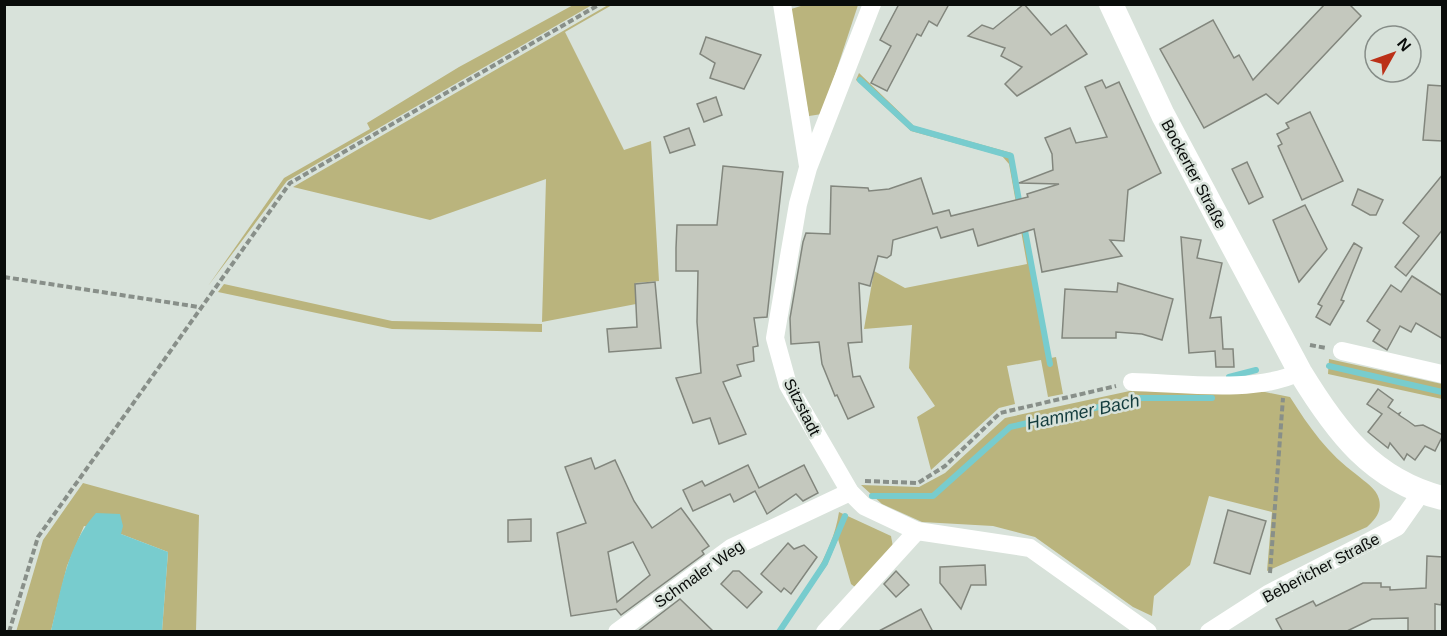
<svg xmlns="http://www.w3.org/2000/svg" width="1447" height="636" viewBox="0 0 1447 636" font-family="Arial,sans-serif">
  <style>
    .green { fill: #bab47d }
    .water { fill: #78ccce }
    .lines { fill: none; stroke-linecap: round; stroke-linejoin: round }
    .stream { stroke: #78ccce; stroke-width: 6 }
    .building { fill: #c4c8be; stroke: #82867d; stroke-width: 1.5; fill-rule: evenodd }
    .path { stroke: #888f89; stroke-width: 4; stroke-dasharray: 6 3; stroke-linecap: butt }
    .street { stroke: #fff; stroke-width: 18 }
    .secondary { stroke: #fff; stroke-width: 24 }
    .labels { text-anchor: middle; dominant-baseline: central; stroke-width: 5; stroke-linejoin: round; paint-order: stroke }
    .street-label { font-size: 16px; fill: #090c0a; stroke: #d8e2da }
    .water-label { font-size: 18px; font-style: italic; fill: #133c3d; stroke: #d8e2da }
  </style>
  <rect width="100%" height="100%" fill="#d8e2da"/>
  <!-- green -->
  <g class="green">
    <polygon points="575,4 592,5 287,181 208,286 284,178 370,129 367,123 459,67"/>
    <polygon points="608,5 612,5 565,32 624,150 651,141 659,281 635,283 636,304 542,322 546,179 430,220 293,187"/>
    <polygon points="804,5 858,5 822,114 809,116 788,10"/>
    <polygon points="859,73 914,126 1012,153 1051,358 1056,357 1063,394 1048,397 1041,360 1007,366 1015,404 999,408 931,470 917,417 935,406 909,368 912,325 864,329 874,271 905,288 1027,264 1009,164 1002,156 911,131 856,80"/>
    <polygon points="224,284 392,321 542,324 542,332 392,329 218,292"/>
    <polygon points="1329,359 1442,384 1442,399 1328,374"/>
    <path d="M1139,389L1265,392L1290,397C1309,427 1328,454 1357,475C1365,482 1376,488 1379,499C1382,511 1376,519 1367,527L1267,571L1272,512L1209,496L1190,565L1154,596L1152,616L1133,607L1035,537L993,526L922,522L882,504L861,485L919,487L945,473L1005,418Z"/>
    <polygon points="83,483 199,515 196,631 162,631 168,552 121,534 84,526 67,566 51,631 16,632 43,540"/>
    <path d="M839,512L891,536L893,547L855,587L851,584L838,539L827,565L781,631L776,632C802,594 832,558 839,512Z"/>
  </g>
  <!-- water -->
  <path class="water" d="M96,513L120,514L123,526L121,534L168,552L162,631H51C61,591 67,545 96,513Z"/>
  <g class="lines">
    <!-- stream -->
    <g class="stream">
      <polyline points="860,80 912,128 1011,156 1020,206"/>
      <polyline points="1024,225 1050,364"/>
      <polyline points="1329,366 1442,392"/>
      <polyline points="1229,377 1256,370"/>
      <polyline points="872,496 933,496 1010,427 1139,398 1212,398"/>
      <polyline points="779,632 825,563 845,516"/>
    </g>
  </g>
  <!-- building -->
  <g class="building">
    <polygon points="899,4 949,4 937,26 929,21 921,36 917,34 887,91 871,83 891,46 880,40"/>
    <polygon points="1024,4 1051,35 1066,25 1087,54 1017,96 1005,84 1022,67 1001,56 1005,48 968,36 982,25 993,29"/>
    <polygon points="1325,4 1349,4 1361,16 1278,104 1266,94 1204,128 1160,49 1213,20 1234,58 1239,55 1253,80"/>
    <polygon points="706,37 761,55 744,89 710,78 715,63 700,54"/>
    <polygon points="1102,80 1106,88 1119,82 1161,173 1128,190 1124,241 1110,240 1122,256 1042,272 1034,229 978,246 973,229 941,238 937,227 893,240 891,255 887,258 878,256 870,286 859,283 862,342 848,343 853,377 860,376 874,407 848,419 837,395 835,396 822,364 819,342 791,344 790,318 803,242 806,233 830,234 831,186 868,188 869,191 889,189 921,178 933,214 949,210 951,216 1028,197 1027,194 1059,184 1019,183 1053,170 1052,154 1045,138 1070,128 1076,143 1107,137 1085,87"/>
    <polygon points="1428,85 1443,86 1443,141 1423,140"/>
    <polygon points="716,97 722,115 704,122 697,104"/>
    <polygon points="1310,112 1343,181 1302,200 1278,146 1282,144 1277,134 1289,128 1286,123"/>
    <polygon points="689,128 695,145 670,153 664,137"/>
    <polygon points="1247,162 1263,197 1249,204 1232,169"/>
    <polygon points="723,166 783,172 767,317 754,318 758,346 753,347 754,361 737,365 741,376 723,382 746,434 719,444 710,418 693,423 676,378 701,373 697,322 698,271 676,271 676,248 677,225 717,225"/>
    <polygon points="1443,174 1443,229 1406,276 1395,267 1419,236 1403,223"/>
    <polygon points="1358,189 1383,200 1376,215 1370,215 1352,205"/>
    <polygon points="1305,205 1327,249 1299,282 1273,220"/>
    <polygon points="1181,237 1201,240 1197,258 1222,263 1210,318 1221,317 1223,349 1233,349 1234,367 1216,367 1215,351 1189,353"/>
    <polygon points="1354,243 1362,248 1341,300 1344,301 1330,325 1316,317 1322,306 1318,304"/>
    <polygon points="1412,276 1443,296 1443,339 1416,323 1411,332 1400,326 1387,350 1373,341 1380,330 1367,321 1391,285 1401,292"/>
    <polygon points="655,282 661,348 609,352 607,329 637,327 635,284"/>
    <polygon points="1118,283 1173,299 1162,340 1142,334 1116,332 1116,338 1062,338 1065,289 1117,292"/>
    <polygon points="1378,389 1393,400 1388,407 1398,414 1400,413 1399,415 1408,421 1415,426 1423,425 1443,435 1435,451 1425,446 1415,460 1407,454 1404,460 1390,443 1388,448 1368,432 1382,414 1367,404"/>
    <path d="M591,458L595,469L615,460L634,501L652,528L681,508L709,546L702,551L704,554L621,615L616,609L571,616L557,533L586,523L565,467ZM633,542L650,575L617,602L608,552Z"/>
    <polygon points="748,465 759,488 804,465 818,493 803,501 796,494 767,514 755,491 734,502 730,494 693,511 683,490 702,481 705,486"/>
    <polygon points="1228,510 1266,521 1250,574 1214,563"/>
    <polygon points="531,519 531,541 508,542 508,520"/>
    <polygon points="788,543 794,549 804,545 817,557 791,594 784,588 781,592 761,574"/>
    <polygon points="1427,556 1443,557 1443,595 1441,605 1435,604 1435,632 1408,632 1408,618 1372,619 1345,632 1283,632 1276,619 1313,601 1316,606 1363,583 1381,583 1381,587 1390,587 1390,590 1426,588"/>
    <polygon points="985,565 986,585 971,585 961,609 940,583 940,567"/>
    <polygon points="733,571 739,571 762,592 747,608 721,584"/>
    <polygon points="896,571 909,585 896,597 884,584"/>
    <polygon points="680,599 714,632 637,632"/>
    <polygon points="921,609 933,632 877,632"/>
  </g>
  <g class="lines">
    <!-- path -->
    <g class="path">
      <polyline points="4,277 199,307"/>
      <polyline points="1310,345 1326,348"/>
      <polyline points="865,481 918,483 945,466 1000,413 1116,386"/>
      <polyline points="1270,573 1283,398"/>
      <polyline points="9,632 38,537 290,183 600,4"/>
    </g>
    <!-- street -->
    <g class="street">
      <polyline points="782,4 808,166"/>
      <polyline points="872,4 808,168 798,204 775,338 788,385 850,492 864,506 917,531 1030,548 1148,632"/>
      <polyline points="1342,351 1442,374"/>
      <path d="M1132,382C1182,383 1254,394 1300,372"/>
      <polyline points="617,632 731,548 850,492"/>
      <polyline points="825,632 917,531"/>
      <polyline points="1209,632 1268,594 1397,527 1421,493"/>
    </g>
    <!-- secondary -->
    <path class="secondary" d="M1111,4L1163,115L1300,372C1336,431 1372,480 1442,498"/>
  </g>
  <g class="labels">
    <!-- street labels -->
    <g class="street-label">
      <text transform="translate(1194 174) rotate(62)">Bockerter Straße</text>
      <text transform="translate(802 407) rotate(63)">Sitzstadt</text>
      <text transform="translate(1321 568) rotate(-28)">Bebericher Straße</text>
      <text transform="translate(699 574) rotate(-35)">Schmaler Weg</text>
    </g>
    <!-- water labels -->
    <g class="water-label">
      <text transform="translate(1083 412) rotate(-12)">Hammer Bach</text>
    </g>
  </g>
  <!-- border -->
  <rect width="1447" height="636" fill="none" stroke="#090c0a" stroke-width="12"/>
  <!-- north arrow -->
  <g transform="translate(1393 54) rotate(50)"><circle r="28" fill="#d8e2da" stroke="#858c87" stroke-width="1.5"/>
  <path d="M0-4.5L10 22L0 15L-10 22Z" fill="#bb3017"/>
  <text y="-9" font-size="16" font-weight="bold" text-anchor="middle" fill="#090c0a">N</text>
  </g>
</svg>
